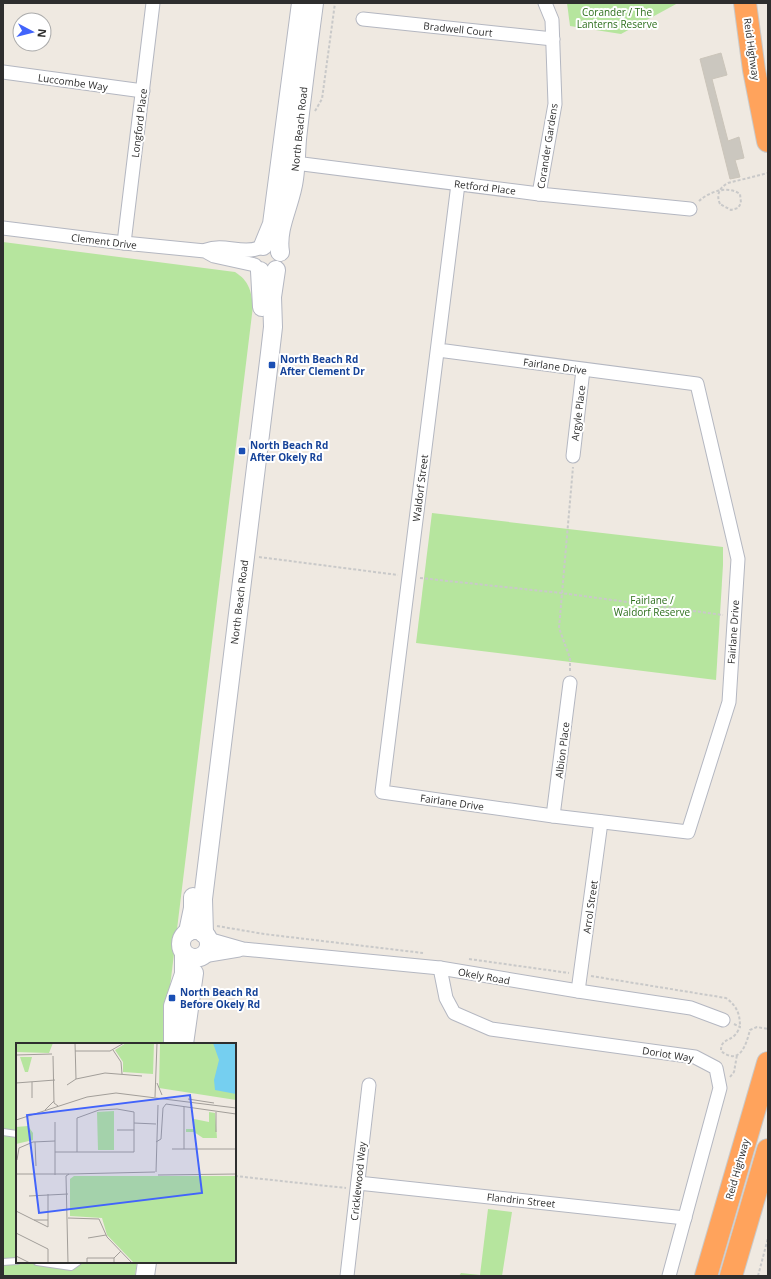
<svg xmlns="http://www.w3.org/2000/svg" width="771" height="1279" viewBox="0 0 771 1279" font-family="'Open Sans',sans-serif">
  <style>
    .green { fill: #b6e59e }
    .building { fill: #cbc7bf; stroke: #cbc5ba }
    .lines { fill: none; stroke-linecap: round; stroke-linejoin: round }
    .lane-casing { stroke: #b4b7c1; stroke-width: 8 }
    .street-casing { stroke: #b4b7c1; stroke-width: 15 }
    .secondary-casing { stroke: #b4b7c1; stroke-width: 20 }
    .highway-casing { stroke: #c9c9c9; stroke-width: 24 }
    .path { stroke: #c9c9c9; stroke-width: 2; stroke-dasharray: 3 2; stroke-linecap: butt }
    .lane { stroke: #fff; stroke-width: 6 }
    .street { stroke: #fff; stroke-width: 13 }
    .secondary { stroke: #fff; stroke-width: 18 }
    .highway { stroke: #ffa35c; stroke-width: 22 }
    .path-bridge { stroke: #c9c9c9; stroke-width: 2; stroke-dasharray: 3 2; stroke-linecap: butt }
    .transit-dot { fill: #1a4fb4; stroke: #fff; stroke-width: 1.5 }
    .labels { text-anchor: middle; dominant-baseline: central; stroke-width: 4; stroke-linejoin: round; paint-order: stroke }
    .park-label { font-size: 10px; fill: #2c6e1b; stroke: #fff }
    .street-label { font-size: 10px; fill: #2e2e2e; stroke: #fff }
    .transit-label { font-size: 10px; font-weight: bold; fill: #164399; stroke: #fff; text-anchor: start }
    .inset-road { fill: none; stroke: #a29e99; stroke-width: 1 }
    .view { fill: #4264fb; fill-opacity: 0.15; stroke: #4264fb; stroke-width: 2 }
    .inset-edge { fill: none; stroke: #2e2e2e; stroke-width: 2 }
  </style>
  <rect width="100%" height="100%" fill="#efe9e1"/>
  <!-- green -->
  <g class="green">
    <polygon points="567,3 678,3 621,34 570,26"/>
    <path d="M3,242L235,272C249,281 251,290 253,306L163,1044H17V1262H137L135,1276H3Z"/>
    <polygon points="432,513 723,547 723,565 716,680 416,643"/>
    <polygon points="488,1209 512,1212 502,1276 459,1276 461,1273 480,1275"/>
  </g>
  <!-- building -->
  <polygon class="building" points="721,53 727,75 712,79 728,141 739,137 744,158 735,160 740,177 730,179 700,59"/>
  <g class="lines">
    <!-- lane casing -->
    <g class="lane-casing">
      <g id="lane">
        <polyline points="3,1132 17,1134"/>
        <polyline points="3,1262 17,1261"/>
        <polyline points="37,1262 71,1267 78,1262"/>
      </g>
    </g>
    <!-- street casing -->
    <g class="street-casing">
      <g id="street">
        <polyline points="363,19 553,39"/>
        <polyline points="3,72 143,91"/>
        <polyline points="287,162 539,194 690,209"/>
        <polyline points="539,194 555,104 552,20 545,3"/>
        <polyline points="3,228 124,243 205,251 214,256 255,265"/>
        <polyline points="124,243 153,3"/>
        <path d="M206,250C224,243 242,255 259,248"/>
        <polyline points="438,350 697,384 738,559 729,702 688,832 553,816 382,792 458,184"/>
        <polyline points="573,456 583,370"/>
        <polyline points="553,816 570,683"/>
        <polyline points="208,939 243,949 440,968 578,991 691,1008 723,1020"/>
        <polyline points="203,956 239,950"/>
        <polyline points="440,968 446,998 454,1013 491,1029 695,1057 716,1068 720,1088 669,1276"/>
        <polyline points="578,991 601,822"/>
        <polyline points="358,1183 685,1218"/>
        <polyline points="347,1276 369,1085"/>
      </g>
    </g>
    <!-- secondary casing -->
    <g class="secondary-casing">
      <g id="secondary">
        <polyline points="263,246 272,224 301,3"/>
        <path d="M280,252C276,227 291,204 294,179C296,165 296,152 297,139C302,94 308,48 314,3"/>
        <polyline points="260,271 262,307"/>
        <circle cx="195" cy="944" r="14"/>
        <polyline points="188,932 193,908 193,897"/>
        <polyline points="204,934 203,899 270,353 273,327 272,297 276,270"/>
        <polyline points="173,1044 173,1006 184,974 184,954"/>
        <polyline points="184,1044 194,973"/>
        <polyline points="145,1276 147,1262"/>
      </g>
    </g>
    <!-- highway casing -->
    <g class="highway-casing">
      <g id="highway">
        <polyline points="745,3 754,70 768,141"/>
        <polyline points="706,1276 768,1063"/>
        <polyline points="731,1276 768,1150"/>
      </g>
    </g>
    <!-- path -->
    <g class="path">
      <polyline points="315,111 322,99 335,3"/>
      <path d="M699,201C709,192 727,185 740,194L741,203L738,208L731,210L720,204"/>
      <polyline points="259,557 398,575"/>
      <polyline points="420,578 561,593 723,615"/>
      <polyline points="570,671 570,658 559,628 573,467"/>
      <polyline points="217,926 264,934 423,953"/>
      <polyline points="469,959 569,973"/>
      <path d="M591,976L726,998C737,1006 740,1014 740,1027"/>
      <path d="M734,1024L740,1027C739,1029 737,1033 735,1035C728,1042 721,1039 721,1051C740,1066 746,1045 750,1030L757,1027L768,1029"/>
      <polyline points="730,1077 734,1072 737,1055"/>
      <polyline points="235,1176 346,1188"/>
      <polyline points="758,1276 768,1238"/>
    </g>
    <!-- lane -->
    <use href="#lane" class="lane"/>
    <!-- street -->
    <use href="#street" class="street"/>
    <!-- secondary -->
    <use href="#secondary" class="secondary"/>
    <!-- highway -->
    <use href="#highway" class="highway"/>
    <!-- path-bridge -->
    <path class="path-bridge" d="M720,204C716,195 719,188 728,183L768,173"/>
  </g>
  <!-- markers -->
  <g class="transit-dot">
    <rect x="268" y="361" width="8" height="8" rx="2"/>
    <rect x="238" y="447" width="8" height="8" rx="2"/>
    <rect x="168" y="994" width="8" height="8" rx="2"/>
  </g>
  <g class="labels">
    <!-- park labels -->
    <g class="park-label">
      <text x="617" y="12">Corander / The<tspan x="617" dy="12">Lanterns Reserve</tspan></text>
      <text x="652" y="600">Fairlane /<tspan x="652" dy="12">Waldorf Reserve</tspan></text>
    </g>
    <!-- street labels -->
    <g class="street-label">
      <text transform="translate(458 29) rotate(6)">Bradwell Court</text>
      <text transform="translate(752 49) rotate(82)">Reid Highway</text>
      <text transform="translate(73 82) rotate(8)">Luccombe Way</text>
      <text transform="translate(139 123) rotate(-83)">Longford Place</text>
      <text transform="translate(299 129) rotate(-84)">North Beach Road</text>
      <text transform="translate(547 146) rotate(-81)">Corander Gardens</text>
      <text transform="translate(485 187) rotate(7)">Retford Place</text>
      <text transform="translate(104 241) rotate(7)">Clement Drive</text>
      <text transform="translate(555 366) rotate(8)">Fairlane Drive</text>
      <text transform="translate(578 413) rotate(-83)">Argyle Place</text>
      <text transform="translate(420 488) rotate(-83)">Waldorf Street</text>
      <text transform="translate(239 602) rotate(-83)">North Beach Road</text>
      <text transform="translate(733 632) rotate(-86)">Fairlane Drive</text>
      <text transform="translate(562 750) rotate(-83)">Albion Place</text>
      <text transform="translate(452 802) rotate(8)">Fairlane Drive</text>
      <text transform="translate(590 907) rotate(-82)">Arrol Street</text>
      <text transform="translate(484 976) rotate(10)">Okely Road</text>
      <text transform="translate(668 1054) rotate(9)">Doriot Way</text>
      <text transform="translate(737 1169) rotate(-74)">Reid Highway</text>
      <text transform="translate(358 1181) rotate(-84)">Cricklewood Way</text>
      <text transform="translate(521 1200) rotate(6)">Flandrin Street</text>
    </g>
    <!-- transit labels -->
    <g class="transit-label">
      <text x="280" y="359">North Beach Rd<tspan x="280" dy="12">After Clement Dr</tspan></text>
      <text x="250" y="445">North Beach Rd<tspan x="250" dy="12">After Okely Rd</tspan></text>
      <text x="180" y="992">North Beach Rd<tspan x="180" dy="12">Before Okely Rd</tspan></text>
    </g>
  </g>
  <!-- overview -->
  <g transform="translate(16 1043)">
    <rect width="220" height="220" fill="#efe9e1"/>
    <path d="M0,0H37L33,10L0,9ZM110,0H138L137,31L107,29V19L99,7ZM144,0H220V57L143,45ZM4,14H16L12,29H9ZM98,68V107H82L81,69ZM193,69L199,70L201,95H187L178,89H170V86H178V76L193,79ZM12,83L17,90V97L0,101V84ZM58,133H220V220H118L91,192L86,175L54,173V136Z" fill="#b6e59e"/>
    <path d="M197,0H220V51L199,47L198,37L203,17Z" fill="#75cff0"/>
    <path class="inset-road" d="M59,0L60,36M97,7L105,19L106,31M59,8H94L108,0M0,12L36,11M37,13L38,60L42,63M16,39V55M0,40L39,37M141,40L146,52M51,42L60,36L89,30L126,33M139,54L141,0M172,56L198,60M168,64V106M29,67L38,58M200,69V89M0,77L71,54L100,50L220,65M39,79V132M118,80L140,81M101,87H118M19,99L20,123M140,99L145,96L147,65L150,61L220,71M156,106H220M39,109H118V69L101,66L83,67L61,75V109M1,117L3,105L17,99L39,98M140,129L142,62M0,131H53L50,133M53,131L139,129M142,132L220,131M50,133L52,220M13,153L52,151M0,168L18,177H32M52,175L83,176L91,194L116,220M18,177L32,184V151M0,190L32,206V220M72,195L90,192M0,213L14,220M71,220V215H98M98,220V215L105,208"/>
    <path class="view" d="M174,52L186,150L23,170L11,72Z"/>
    <rect width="220" height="220" class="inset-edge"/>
  </g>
  <!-- border -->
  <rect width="771" height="1279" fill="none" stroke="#2e2e2e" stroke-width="8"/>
  <!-- north arrow -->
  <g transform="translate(32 32) rotate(97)"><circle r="19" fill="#ffffff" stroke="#ababab"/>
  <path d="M0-3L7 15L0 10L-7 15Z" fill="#4264fb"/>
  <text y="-6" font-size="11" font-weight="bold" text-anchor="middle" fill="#2e2e2e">N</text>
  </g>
</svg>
